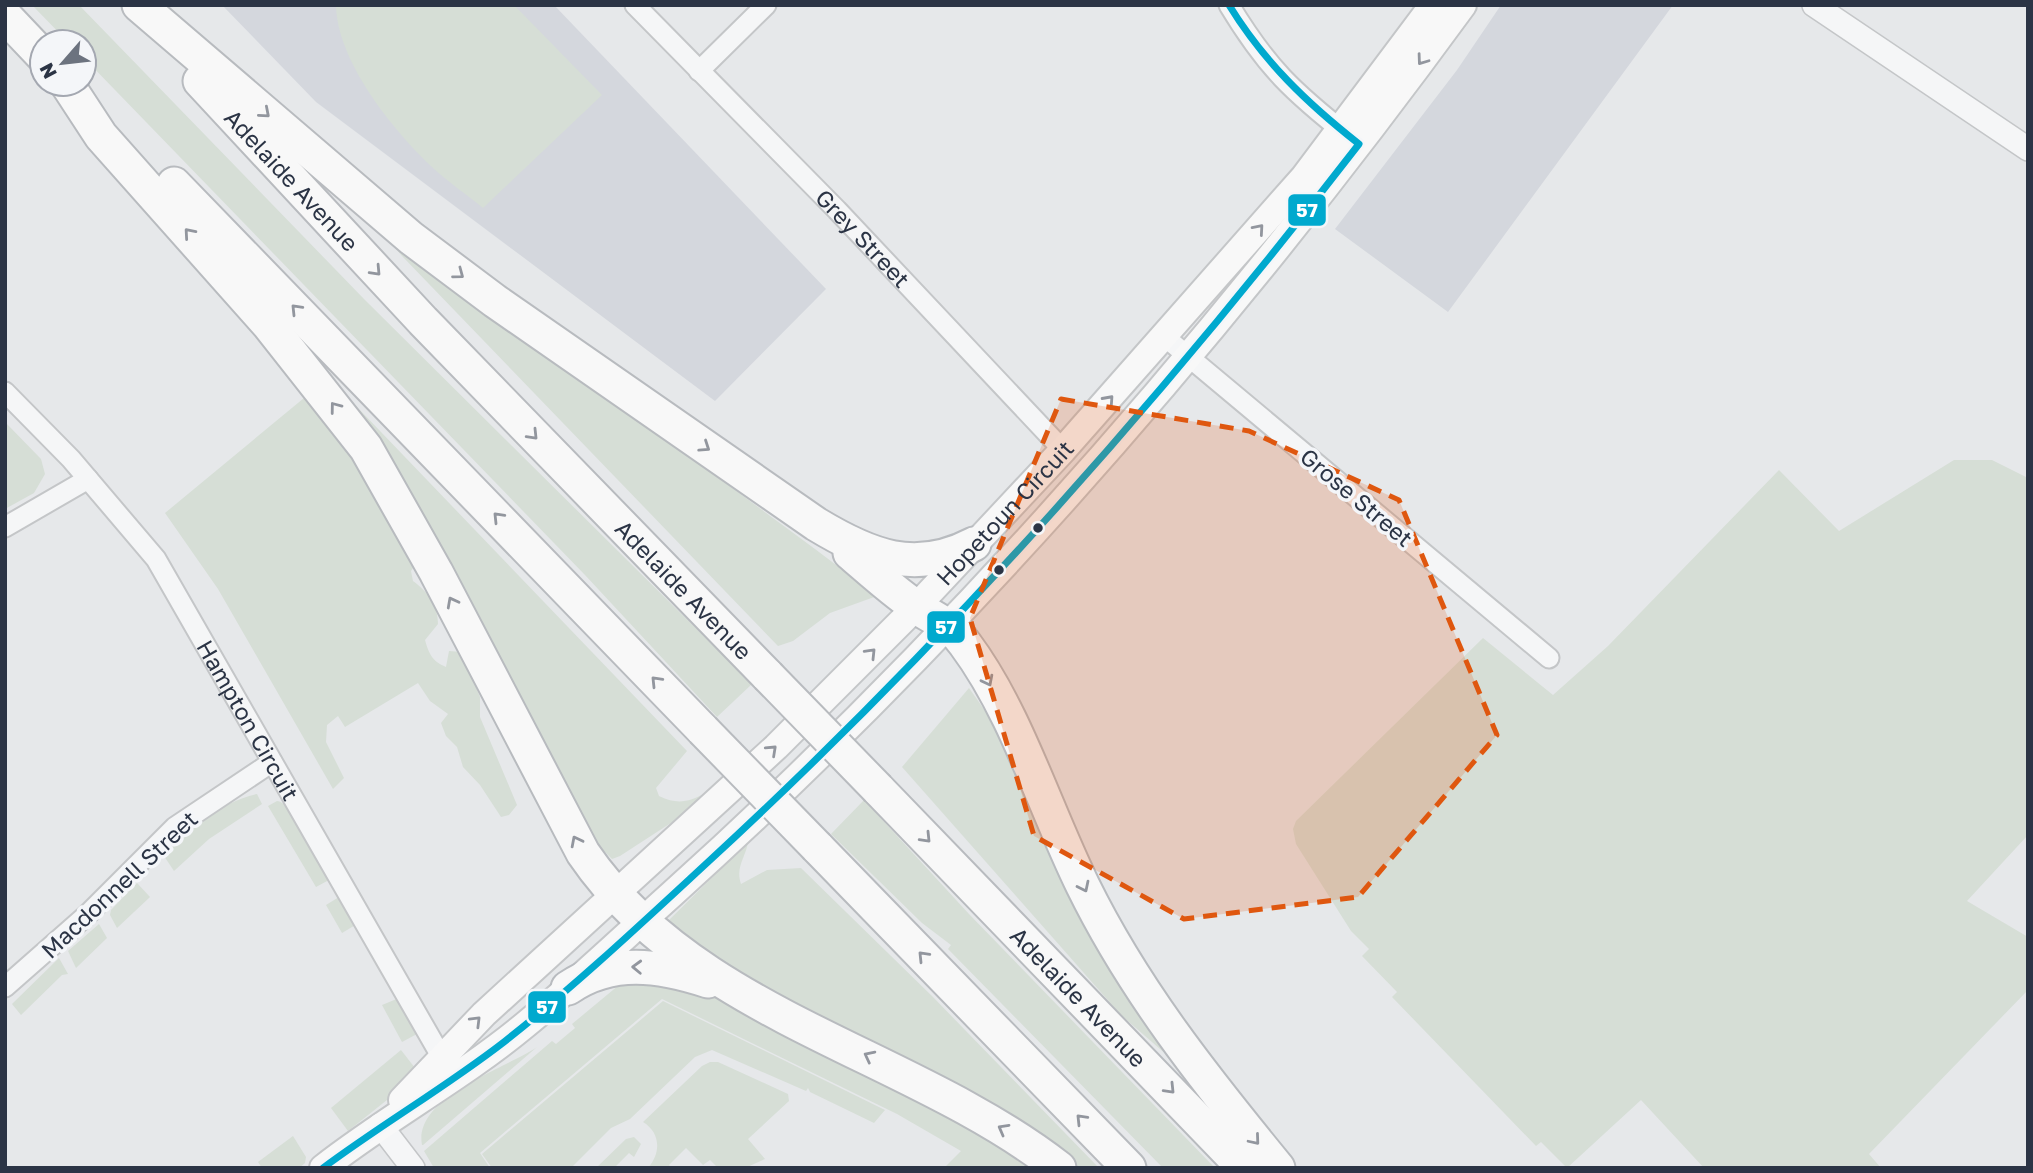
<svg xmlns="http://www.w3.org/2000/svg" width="2033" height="1173" viewBox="0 0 2033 1173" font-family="'Golos Text',sans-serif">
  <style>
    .built { fill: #d4d7dd }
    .green { fill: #d6ded6 }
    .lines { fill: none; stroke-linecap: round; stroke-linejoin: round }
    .minor-casing { stroke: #c4c6c8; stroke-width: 23 }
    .tertiary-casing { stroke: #c4c6c8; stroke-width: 26 }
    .secondary-casing { stroke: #c4c6c8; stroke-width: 30 }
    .motorway-casing { stroke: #b8bbbf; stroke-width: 37 }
    .minor { stroke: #f5f6f7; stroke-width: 19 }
    .tertiary { stroke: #f5f6f7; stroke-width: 23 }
    .secondary { stroke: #f8f8f8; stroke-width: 26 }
    .motorway { stroke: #f8f8f8; stroke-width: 33 }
    .motorway-bridge-casing { stroke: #b8bbbf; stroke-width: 37; stroke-linecap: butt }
    .motorway-bridge { stroke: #f8f8f8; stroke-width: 33 }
    .bus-1-casing { stroke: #f4f6f9; stroke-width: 12 }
    .bus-1 { stroke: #00a9ce; stroke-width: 7 }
    .oneway { stroke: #92969e }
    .marked { fill: #df570f; fill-opacity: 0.2; stroke: #df570f; stroke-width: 5; stroke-dasharray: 14 9; stroke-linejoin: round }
    .bus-dot { fill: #2b3445; stroke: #f4f6f9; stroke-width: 2.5 }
    .labels { text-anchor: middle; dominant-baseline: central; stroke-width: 7; stroke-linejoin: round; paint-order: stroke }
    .street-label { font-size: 23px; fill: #2b3445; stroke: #f4f6f9 }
    .line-badge { stroke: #f4f6f9; stroke-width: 2.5 }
    .badge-label { font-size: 19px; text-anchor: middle; font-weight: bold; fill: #fff }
  </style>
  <rect width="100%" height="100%" fill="#e6e8ea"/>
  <!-- built -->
  <g class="built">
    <polygon points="222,5 554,5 826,289 715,401 316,102"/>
    <polygon points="1501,5 1673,5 1448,312 1335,229 1457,70"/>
  </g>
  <!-- green -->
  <g class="green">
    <polygon points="32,5 79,5 365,300 752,684 717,717 585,575 84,58 84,42 68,42"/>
    <path d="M336,5H514L602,95L483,208C466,194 448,182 432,167C392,129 337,61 336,5Z"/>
    <polygon points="376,225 815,549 877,596 830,613 793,641 778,646 402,256"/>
    <path d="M334,383L687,751L656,788L659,796C678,805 688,802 706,793L708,795L677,819L620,856L612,859L604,851L600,853Z"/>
    <path d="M309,397L356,464L413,568L411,571L413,581C428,592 438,605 438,624L425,640C429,654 432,661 446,667L449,651L461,652L480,697V717L517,805L509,815L501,817L480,785L463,767L457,747L446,736L441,723L448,714L430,701L418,683L345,727L338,716L327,725L326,742L344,778L333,789L218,589L165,513L304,398Z"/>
    <polygon points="5,422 41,459 45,474 34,493 5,509"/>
    <polygon points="1954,460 1992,460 2028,478 2028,835 1967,901 2028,937 2028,990 1869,1154 1881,1168 1704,1168 1641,1100 1567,1168 1541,1142 1536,1146 1392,997 1397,992 1362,956 1369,949 1351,931 1296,844 1293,829 1296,821 1483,638 1553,695 1608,646 1779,470 1839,531"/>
    <polygon points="969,688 1005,739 1199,1083 1121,1015 902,767"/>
    <path d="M257,794L262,804L209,839L174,871L164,856C190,830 220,802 257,794Z"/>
    <polygon points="864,800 969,914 1215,1168 1163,1168 948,949 951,945 922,923 831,834"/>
    <path d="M277,801C293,802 320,863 329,880L316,887L268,806Z"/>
    <path d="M748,842C746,857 735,867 741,884L767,870L801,868L933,997L1099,1168H1080L983,1106L772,997L666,923Z"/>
    <polygon points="137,883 150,897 117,928 110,915 111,910"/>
    <polygon points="339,897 357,924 342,933 326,905"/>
    <polygon points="99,924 107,938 76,968 68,951"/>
    <polygon points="59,958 68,974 62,975 21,1015 12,1004"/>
    <polygon points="625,980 701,989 937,1108 1034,1168 944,1168 961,1151 897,1114 662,999 480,1153 490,1168 434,1168 424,1151 552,1041 556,1044 575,1028 572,1024"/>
    <polygon points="399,998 417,1034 402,1042 382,1005"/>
    <polygon points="663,1001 885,1110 874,1123 810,1092 808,1088 806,1091 712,1050 695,1057 630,1119 611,1128 571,1168 492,1168 482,1154"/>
    <path d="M537,1047L423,1145H422C413,1097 505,1069 537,1047Z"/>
    <polygon points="401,1050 415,1068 402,1088 348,1131 331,1108"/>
    <path d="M710,1062H718L788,1094L789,1101L748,1139L765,1159L745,1168H718L710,1160L703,1165L686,1148L669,1165L672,1168H648C661,1153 661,1133 643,1122L702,1066Z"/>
    <polygon points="293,1136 306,1157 305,1163 299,1168 262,1168 258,1162"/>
    <polygon points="634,1137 641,1144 634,1157 629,1153 614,1168 596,1168 626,1139"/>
  </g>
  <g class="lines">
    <!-- minor casing -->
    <g class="minor-casing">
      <g id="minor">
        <path id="s1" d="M635,5L837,210L1063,450"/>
        <path d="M1229,5C1267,68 1293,92 1350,137"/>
        <polyline points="699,71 766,5"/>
        <polyline points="1165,337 1549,658"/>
        <path id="s2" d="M5,392L71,459L156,559L441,1056"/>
        <polyline points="5,527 88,479"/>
        <polyline points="5,987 88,914 175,827 272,762"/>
      </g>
    </g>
    <!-- tertiary casing -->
    <g class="tertiary-casing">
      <g id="tertiary">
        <polyline points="1814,5 2028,149"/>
        <polyline points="380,1125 413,1168"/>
      </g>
    </g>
    <!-- secondary casing -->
    <g class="secondary-casing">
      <g id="secondary">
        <path id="s3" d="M402,1100L484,1014L776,747L916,607L1063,450L1304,177L1433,5"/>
        <path d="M323,1168C388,1117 461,1078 525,1025C575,984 623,938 672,894C968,627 1228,327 1463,5"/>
      </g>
    </g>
    <!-- motorway casing -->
    <g class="motorway-casing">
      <g id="motorway">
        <path d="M139,5L411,238L495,301L816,524C869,556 915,575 974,544"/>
        <polyline points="5,16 42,55"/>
        <path id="s4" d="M200,81L423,321L768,676"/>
        <path d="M67,84L101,136L269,325L366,448L436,572L583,853C694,1016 910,1052 1059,1168"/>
        <polyline points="174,184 703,730"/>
        <path d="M850,553C871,571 893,591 915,606C934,619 951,624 965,644C1016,712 1045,809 1083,886C1134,990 1205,1079 1278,1168"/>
        <path id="s5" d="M878,789L1244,1168"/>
        <polyline points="817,847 1129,1168"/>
        <path d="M568,988C612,958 659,965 708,981"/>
      </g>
    </g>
    <!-- minor -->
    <use href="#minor" class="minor"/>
    <!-- tertiary -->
    <use href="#tertiary" class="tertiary"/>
    <!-- secondary -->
    <use href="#secondary" class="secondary"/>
    <!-- motorway -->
    <use href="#motorway" class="motorway"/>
    <!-- motorway-bridge casing -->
    <g class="motorway-bridge-casing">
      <g id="motorway-bridge">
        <polyline points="768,676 878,789"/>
        <polyline points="703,730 817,847"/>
      </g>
    </g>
    <!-- motorway-bridge -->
    <use href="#motorway-bridge" class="motorway-bridge"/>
    <!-- bus-1 casing -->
    <g class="bus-1-casing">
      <path id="bus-1" d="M323,1168C382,1124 446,1087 504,1042C575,986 642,923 708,862C947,642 1161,400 1359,144C1307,103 1264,62 1229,5"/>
    </g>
    <!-- bus-1 -->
    <use href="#bus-1" class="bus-1"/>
  </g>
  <!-- one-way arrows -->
  <defs><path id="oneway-chevron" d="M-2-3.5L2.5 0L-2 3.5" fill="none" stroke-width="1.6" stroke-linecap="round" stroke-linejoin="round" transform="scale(1.75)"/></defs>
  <g class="oneway">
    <use href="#oneway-chevron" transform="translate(1422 60) rotate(126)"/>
    <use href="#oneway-chevron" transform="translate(265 113) rotate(41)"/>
    <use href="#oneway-chevron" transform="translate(1259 229) rotate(-49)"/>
    <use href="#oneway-chevron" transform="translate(189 233) rotate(-131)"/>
    <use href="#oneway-chevron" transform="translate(376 271) rotate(47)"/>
    <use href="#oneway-chevron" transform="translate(459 274) rotate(37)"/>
    <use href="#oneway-chevron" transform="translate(296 309) rotate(-134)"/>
    <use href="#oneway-chevron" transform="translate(1109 400) rotate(-48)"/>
    <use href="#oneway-chevron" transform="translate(335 407) rotate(-127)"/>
    <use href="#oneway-chevron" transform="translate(533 435) rotate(46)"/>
    <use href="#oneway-chevron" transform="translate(705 447) rotate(34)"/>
    <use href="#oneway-chevron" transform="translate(498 517) rotate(-134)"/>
    <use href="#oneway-chevron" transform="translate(452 602) rotate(-118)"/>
    <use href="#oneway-chevron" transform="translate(871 653) rotate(-46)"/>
    <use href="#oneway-chevron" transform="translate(656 681) rotate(-134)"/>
    <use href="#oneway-chevron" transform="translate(988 681) rotate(63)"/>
    <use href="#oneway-chevron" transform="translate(772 750) rotate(-43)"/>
    <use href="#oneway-chevron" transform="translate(926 838) rotate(46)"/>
    <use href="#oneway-chevron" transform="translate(576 841) rotate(-117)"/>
    <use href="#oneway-chevron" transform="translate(1084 887) rotate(64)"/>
    <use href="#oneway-chevron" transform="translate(923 956) rotate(-134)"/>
    <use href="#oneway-chevron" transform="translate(637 967) rotate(-178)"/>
    <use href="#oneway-chevron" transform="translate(476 1021) rotate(-45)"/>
    <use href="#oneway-chevron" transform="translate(869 1056) rotate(-153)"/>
    <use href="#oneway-chevron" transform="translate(1170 1089) rotate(46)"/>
    <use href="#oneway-chevron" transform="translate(1081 1119) rotate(-134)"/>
    <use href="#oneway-chevron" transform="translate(1003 1129) rotate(-151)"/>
    <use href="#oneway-chevron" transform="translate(1255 1140) rotate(50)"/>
  </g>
  <!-- marked area -->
  <path class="marked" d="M1061,399L1249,431L1399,500L1497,735L1358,897L1184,919L1034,836L970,618Z"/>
  <!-- markers -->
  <g class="bus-dot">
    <circle cx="1038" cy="528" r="6"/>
    <circle cx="999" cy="570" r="6"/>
  </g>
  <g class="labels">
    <!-- street labels -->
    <g class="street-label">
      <text stroke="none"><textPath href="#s4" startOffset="135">Adelaide Avenue</textPath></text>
      <text stroke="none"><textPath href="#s1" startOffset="326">Grey Street</textPath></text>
      <text transform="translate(1357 497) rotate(40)">Grose Street</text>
      <text stroke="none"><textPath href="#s3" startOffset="842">Hopetoun Circuit</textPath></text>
      <text stroke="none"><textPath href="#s4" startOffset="702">Adelaide Avenue</textPath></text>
      <text stroke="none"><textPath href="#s2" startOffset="411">Hampton Circuit</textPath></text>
      <text transform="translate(119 884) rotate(-43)">Macdonnell Street</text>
      <text stroke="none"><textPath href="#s5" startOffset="289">Adelaide Avenue</textPath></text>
    </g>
  </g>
  <g class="line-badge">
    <rect x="1287" y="193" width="40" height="34" rx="7" fill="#00a9ce"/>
    <rect x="926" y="610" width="40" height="34" rx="7" fill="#00a9ce"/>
    <rect x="527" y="990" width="40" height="34" rx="7" fill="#00a9ce"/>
  </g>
  <g class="badge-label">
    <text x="1307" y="217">57</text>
    <text x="946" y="634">57</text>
    <text x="547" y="1014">57</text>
  </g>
  <!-- border -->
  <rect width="2033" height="1173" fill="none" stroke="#2b3445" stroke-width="14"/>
  <!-- north arrow -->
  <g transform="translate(63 63) rotate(242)"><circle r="33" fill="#f4f6f9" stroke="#a4a8b1" stroke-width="2"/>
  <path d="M0-5L12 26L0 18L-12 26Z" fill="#6c737f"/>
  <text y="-10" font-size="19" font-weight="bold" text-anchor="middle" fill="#2b3445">N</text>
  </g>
</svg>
